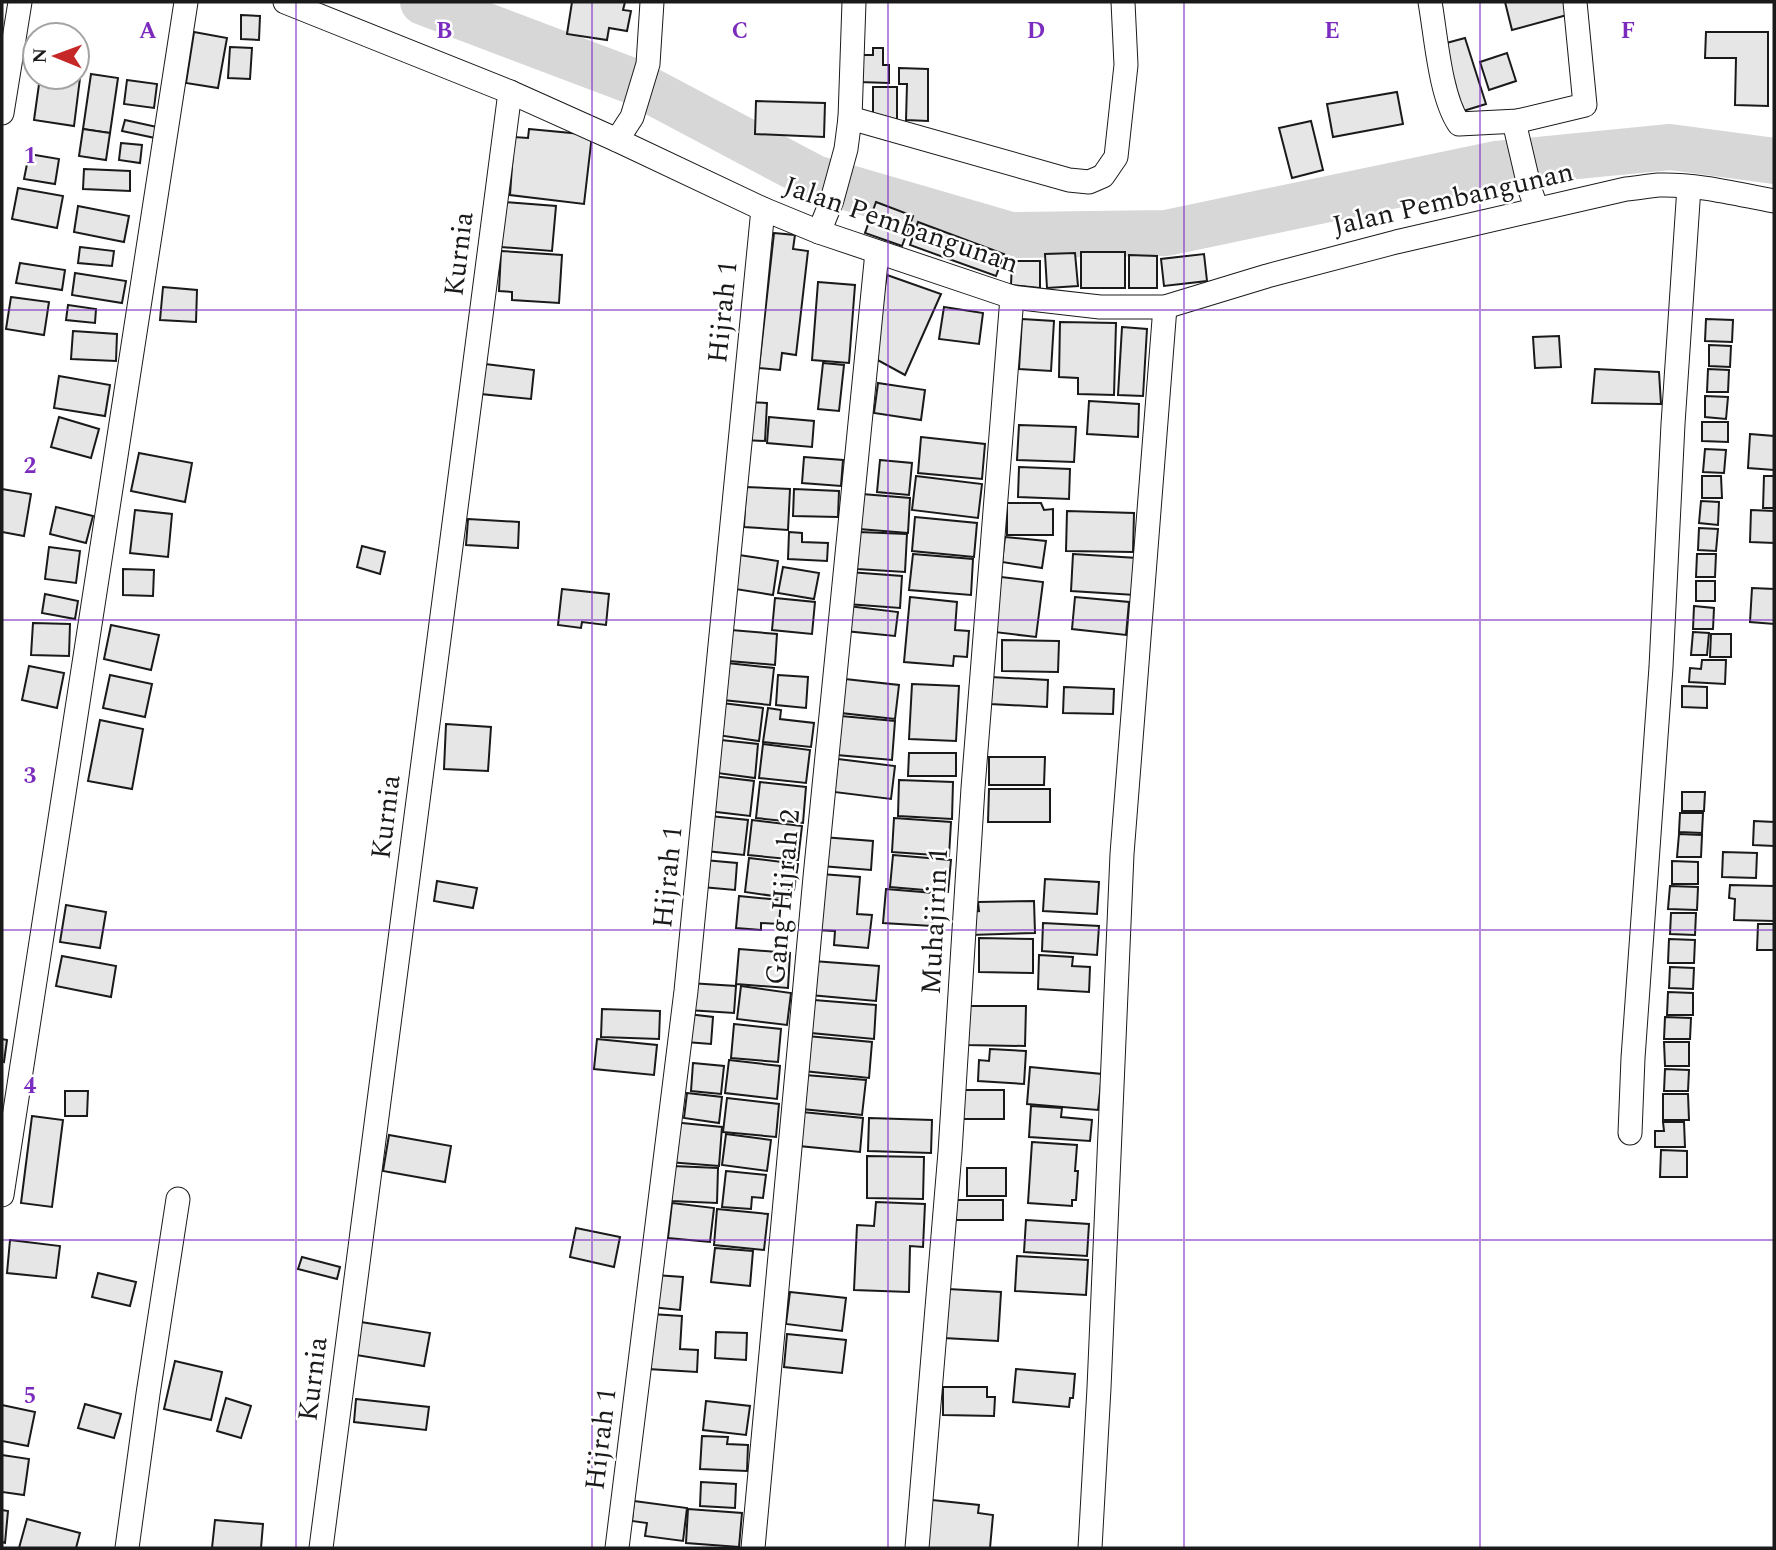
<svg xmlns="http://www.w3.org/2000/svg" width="1776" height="1550" viewBox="0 0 1776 1550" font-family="Spectral,serif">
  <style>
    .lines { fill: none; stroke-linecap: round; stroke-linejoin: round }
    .river { stroke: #d7d7d7; stroke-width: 46 }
    .building { fill: #e6e6e6; stroke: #1a1a1a; stroke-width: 2 }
    .street-casing { stroke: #1a1a1a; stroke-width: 25 }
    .street { stroke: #fff; stroke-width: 23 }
    .grid { fill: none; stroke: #7b2cbf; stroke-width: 2; stroke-opacity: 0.55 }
    .labels { text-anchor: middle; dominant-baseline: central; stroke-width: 5; stroke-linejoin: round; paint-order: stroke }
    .street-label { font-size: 28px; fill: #1a1a1a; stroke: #fff }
    .grid-label { font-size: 23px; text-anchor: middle; font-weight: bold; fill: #7b2cbf; stroke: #fff; stroke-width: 5; stroke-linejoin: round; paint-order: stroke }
  </style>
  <rect width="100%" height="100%" fill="#fff"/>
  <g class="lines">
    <!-- river -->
    <polyline class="river" points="423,2 632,81 815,178 1011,235 1166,233 1496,164 1670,147 1774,161"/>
  </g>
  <!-- building -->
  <g class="building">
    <polygon points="572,2 625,2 623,10 631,11 627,31 609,28 607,40 567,34"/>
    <polygon points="1505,2 1564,2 1567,15 1512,30"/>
    <polygon points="241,15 260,16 259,40 241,39"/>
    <polygon points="194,32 227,38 218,88 186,83"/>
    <polygon points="1706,32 1768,32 1768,106 1735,105 1736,58 1705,58"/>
    <polygon points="1465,38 1486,104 1460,112 1439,45"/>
    <polygon points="230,47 252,48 250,79 228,78"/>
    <polygon points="873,48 883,48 883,65 889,65 889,83 859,82 860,55 873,55"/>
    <polygon points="1507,53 1516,81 1489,90 1480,62"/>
    <polygon points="899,68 928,69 928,121 906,120 907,84 899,84"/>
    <polygon points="77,69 81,70 74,126 34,120 40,77 77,77"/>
    <polygon points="91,74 118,78 110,133 83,129"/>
    <polygon points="127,80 157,84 154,108 124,104"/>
    <rect x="873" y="87" width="24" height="33"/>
    <polygon points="1397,92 1403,124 1333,137 1327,104"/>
    <polygon points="756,101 825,103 824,137 755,134"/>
    <polygon points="125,120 157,127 155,138 122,131"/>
    <polygon points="1311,121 1323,170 1292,178 1279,128"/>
    <polygon points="83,129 110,133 106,160 79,156"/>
    <polygon points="529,129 592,135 584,204 510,195 514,137 528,138"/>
    <polygon points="121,143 142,145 140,163 119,160"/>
    <polygon points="29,154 59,159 55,184 24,179"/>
    <polygon points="84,169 130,171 130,191 83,189"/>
    <polygon points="18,188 63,196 57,228 12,219"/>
    <polygon points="504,202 556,206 552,251 501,247"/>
    <polygon points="876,202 913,216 902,246 865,233"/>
    <polygon points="78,206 129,216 124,242 74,232"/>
    <polygon points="918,222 1004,254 996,276 910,245"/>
    <polygon points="774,233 795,235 793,249 808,251 796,355 782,353 780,370 759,368"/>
    <polygon points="80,247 114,251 112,266 78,263"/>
    <polygon points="501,251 562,255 559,303 512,300 512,292 499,291"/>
    <rect x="1081" y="252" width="44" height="36"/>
    <polygon points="1075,253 1078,286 1047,288 1045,254"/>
    <polygon points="1204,254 1207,281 1164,286 1161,259"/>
    <polygon points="1129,255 1157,256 1157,288 1129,288"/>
    <polygon points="1012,261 1040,261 1040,288 1011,285"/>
    <polygon points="20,263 65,270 62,290 16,283"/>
    <polygon points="75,273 126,281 122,303 72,295"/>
    <polygon points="887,275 941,294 905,375 872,357"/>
    <polygon points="818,282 855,285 849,363 812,360"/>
    <polygon points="163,287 197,290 196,322 160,320"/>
    <polygon points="11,297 49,302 44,335 6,329"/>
    <polygon points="68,305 96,309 95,323 66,320"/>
    <polygon points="944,307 983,313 979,344 939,339"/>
    <polygon points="1022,319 1054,321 1051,371 1019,369"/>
    <polygon points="1706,319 1733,320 1732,342 1705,341"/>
    <polygon points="1060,322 1116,323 1114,395 1078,394 1078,378 1059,377"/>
    <polygon points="1122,327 1147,329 1143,396 1118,395"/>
    <polygon points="73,331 117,334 116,361 71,359"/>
    <polygon points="1559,336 1561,367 1535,368 1533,337"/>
    <polygon points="1709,345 1731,346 1730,367 1709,366"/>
    <polygon points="823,363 844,365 839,411 818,409"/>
    <polygon points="485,364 534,370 531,399 481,394"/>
    <polygon points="1595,369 1659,372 1661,404 1592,403"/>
    <polygon points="1708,369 1729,370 1728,392 1707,392"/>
    <polygon points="59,376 110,385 105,416 54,408"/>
    <polygon points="878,383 925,390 921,420 874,413"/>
    <polygon points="1705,396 1728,397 1726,419 1705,417"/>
    <polygon points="1089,401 1139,404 1138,437 1087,434"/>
    <polygon points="745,402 767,403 765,441 743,440"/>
    <polygon points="59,417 99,429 91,458 51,447"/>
    <polygon points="769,417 814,421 812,447 767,443"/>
    <polygon points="1702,422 1728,422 1728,442 1702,441"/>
    <polygon points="1019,425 1076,427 1074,462 1017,460"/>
    <polygon points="1750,434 1774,436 1774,470 1748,468"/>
    <polygon points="921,437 985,444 982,479 918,473"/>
    <polygon points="1705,449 1726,450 1724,473 1703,472"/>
    <polygon points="139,453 192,463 185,502 131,491"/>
    <polygon points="804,457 843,460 841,486 802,483"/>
    <polygon points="880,460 912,463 909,495 877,492"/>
    <polygon points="1019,467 1070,469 1069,499 1018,497"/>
    <polygon points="916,476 982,484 978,518 912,510"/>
    <polygon points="1702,476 1721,476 1722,498 1702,498"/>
    <polygon points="1764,476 1774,476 1774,508 1763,508"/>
    <polygon points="746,487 790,489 788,530 744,527"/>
    <polygon points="2,489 31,494 24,536 2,532"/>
    <polygon points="794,489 839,491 838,517 793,516"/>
    <polygon points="862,494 910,498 908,533 859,529"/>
    <polygon points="1701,501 1719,502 1718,525 1699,523"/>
    <polygon points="1007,503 1041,503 1044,510 1053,509 1053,535 1007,535"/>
    <polygon points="56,507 93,516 86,543 50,534"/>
    <polygon points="135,510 172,514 168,557 130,553"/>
    <polygon points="1751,510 1774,511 1774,543 1750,542"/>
    <polygon points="1067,511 1134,513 1133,552 1066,551"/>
    <polygon points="915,517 977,523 974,557 912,551"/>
    <polygon points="468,519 519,522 518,548 466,545"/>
    <polygon points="1699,528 1718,529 1716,551 1698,550"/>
    <polygon points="789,532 802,533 802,542 828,543 827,561 788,559"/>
    <polygon points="859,532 907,534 905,572 857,569"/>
    <polygon points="1005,537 1046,541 1042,568 1002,562"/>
    <polygon points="362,546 385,552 380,574 357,567"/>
    <polygon points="49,547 80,551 76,583 45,579"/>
    <polygon points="913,554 973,559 971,595 909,590"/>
    <polygon points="1073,554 1137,558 1135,595 1071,591"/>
    <polygon points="1697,554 1716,554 1715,577 1696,577"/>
    <polygon points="739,555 778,561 773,595 729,588"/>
    <polygon points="783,567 819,573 814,599 778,593"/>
    <polygon points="123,569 154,570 153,596 123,595"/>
    <polygon points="849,572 902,576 900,608 847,604"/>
    <polygon points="1001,577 1043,582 1036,637 994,632"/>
    <rect x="1696" y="581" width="19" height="20"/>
    <polygon points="1752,588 1774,589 1774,624 1750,622"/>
    <polygon points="562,589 609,594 606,625 582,622 581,628 558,625"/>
    <polygon points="45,594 78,601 75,619 42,613"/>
    <polygon points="910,597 957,602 955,630 969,631 967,657 954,656 953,666 904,662"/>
    <polygon points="1075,597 1129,602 1126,635 1072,629"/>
    <polygon points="775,598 815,602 812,634 772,630"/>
    <polygon points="848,606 898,612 895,636 845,631"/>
    <polygon points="1694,606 1714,608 1713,629 1693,629"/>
    <polygon points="33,623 70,624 69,656 31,655"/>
    <polygon points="111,625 159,635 151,670 104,659"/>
    <polygon points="731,630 777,634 775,665 729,661"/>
    <polygon points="1693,632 1709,633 1707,655 1691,655"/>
    <polygon points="1711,634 1731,634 1731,657 1710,657"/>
    <polygon points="1002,640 1059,641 1058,672 1002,671"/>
    <polygon points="1702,660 1726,660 1725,684 1689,682 1690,668 1701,669"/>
    <polygon points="727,663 774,668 770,705 723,700"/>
    <polygon points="29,666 64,673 57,708 22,700"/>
    <polygon points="110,675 152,684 145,717 103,708"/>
    <polygon points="778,675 808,677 806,708 776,705"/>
    <polygon points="991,677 1048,680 1047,707 990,704"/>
    <polygon points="845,679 899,685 895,719 841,713"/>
    <polygon points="912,684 959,686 956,741 909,739"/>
    <polygon points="1682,686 1707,687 1707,708 1682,707"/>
    <polygon points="1064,687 1114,689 1113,714 1063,713"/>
    <polygon points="722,703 763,708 759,741 717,735"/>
    <polygon points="768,708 781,710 780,719 814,723 811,747 763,742"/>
    <polygon points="841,716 895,721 892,760 837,755"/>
    <polygon points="100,720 143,729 132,789 88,781"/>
    <polygon points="446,724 491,727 488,771 444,769"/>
    <polygon points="721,740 758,744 755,778 717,773"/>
    <polygon points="763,744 810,750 806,783 759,778"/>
    <polygon points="909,753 956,753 956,776 908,776"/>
    <polygon points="989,757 1045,757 1044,785 989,785"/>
    <polygon points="838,759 895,766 891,799 834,792"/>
    <polygon points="712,776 754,781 750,816 708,811"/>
    <polygon points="899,780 953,782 952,819 898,816"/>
    <polygon points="760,782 806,787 803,823 756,818"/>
    <polygon points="989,789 1050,789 1050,822 988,822"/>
    <polygon points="1682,792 1705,792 1704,811 1682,811"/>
    <polygon points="1680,813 1703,813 1702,833 1679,832"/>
    <polygon points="710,816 748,820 744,855 706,851"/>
    <polygon points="894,818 951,822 949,856 892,852"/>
    <polygon points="752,820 802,826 798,860 748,855"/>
    <polygon points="1754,821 1774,822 1774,846 1753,845"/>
    <polygon points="1679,834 1702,835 1701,857 1677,857"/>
    <polygon points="822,837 873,841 871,870 821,866"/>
    <polygon points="1723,852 1757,853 1756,878 1722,877"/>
    <polygon points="893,855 951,860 948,892 890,887"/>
    <polygon points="749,858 798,864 794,890 789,890 788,898 745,892"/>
    <polygon points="704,860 737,863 735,890 702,887"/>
    <polygon points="1672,861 1698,862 1698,884 1672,884"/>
    <polygon points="821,874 860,877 857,914 872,915 868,948 834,945 835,931 816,930"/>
    <polygon points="1045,879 1099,882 1097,914 1043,911"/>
    <polygon points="437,881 477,888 473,908 434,901"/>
    <polygon points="1730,885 1774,886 1774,921 1734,920 1735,899 1729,898"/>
    <polygon points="1670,886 1698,887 1697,910 1668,909"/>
    <polygon points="886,889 934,893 932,926 883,923"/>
    <polygon points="739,896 781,900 779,924 761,923 761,930 736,928"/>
    <polygon points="1034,901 1035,933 970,935 970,912 979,911 978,902"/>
    <polygon points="66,905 106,912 100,948 60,942"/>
    <polygon points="1671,913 1696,913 1695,935 1670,934"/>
    <polygon points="1043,923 1099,926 1097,955 1042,951"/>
    <polygon points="1758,924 1774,924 1774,950 1757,950"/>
    <polygon points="979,938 1033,939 1033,973 979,972"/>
    <polygon points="1669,939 1695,940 1694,963 1668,963"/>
    <polygon points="739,949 790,953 788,988 736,984"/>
    <polygon points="1039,955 1073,957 1072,966 1090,967 1089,992 1038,989"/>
    <polygon points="62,956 116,966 111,997 56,986"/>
    <polygon points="813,961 879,966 876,1001 810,995"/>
    <polygon points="1670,967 1694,968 1693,989 1669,988"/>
    <polygon points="689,983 736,986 734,1013 688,1010"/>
    <polygon points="741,986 791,993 787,1025 737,1019"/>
    <polygon points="1668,992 1693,993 1693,1015 1667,1015"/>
    <polygon points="814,1000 876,1005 874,1039 811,1033"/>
    <polygon points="967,1006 1026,1006 1025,1046 966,1045"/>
    <polygon points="602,1009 660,1011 659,1039 601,1037"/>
    <polygon points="688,1014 713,1017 711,1044 686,1042"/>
    <polygon points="1665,1017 1691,1018 1690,1039 1664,1039"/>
    <polygon points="734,1024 781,1029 778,1062 731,1058"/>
    <polygon points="807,1036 872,1042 869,1078 804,1071"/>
    <polygon points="2,1039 7,1040 4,1062 2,1061"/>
    <polygon points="597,1039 657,1045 654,1075 594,1069"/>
    <polygon points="1664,1042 1689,1042 1689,1066 1665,1066"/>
    <polygon points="990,1049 1026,1051 1024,1084 978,1081 979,1060 989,1061"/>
    <polygon points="729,1060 780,1066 777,1099 725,1093"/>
    <polygon points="693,1063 724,1066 721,1094 691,1091"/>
    <polygon points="1030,1067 1102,1074 1098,1110 1027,1104"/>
    <polygon points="1665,1069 1689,1070 1688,1091 1664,1091"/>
    <polygon points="805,1075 866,1080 862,1115 802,1109"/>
    <rect x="959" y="1090" width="45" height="29"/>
    <polygon points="65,1091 88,1091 87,1116 65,1116"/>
    <polygon points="687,1093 722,1097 719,1123 684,1118"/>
    <polygon points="1663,1094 1688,1094 1689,1120 1663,1120"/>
    <polygon points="727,1098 779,1104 776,1137 723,1132"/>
    <polygon points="1031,1106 1062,1108 1061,1117 1092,1120 1090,1141 1029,1137"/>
    <polygon points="802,1112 863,1118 860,1152 799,1146"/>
    <polygon points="32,1116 63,1120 52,1207 21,1203"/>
    <polygon points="869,1118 932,1120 931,1153 868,1151"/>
    <polygon points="672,1122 722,1127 719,1166 668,1162"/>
    <polygon points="1663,1122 1684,1122 1685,1147 1655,1147 1655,1131 1664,1131"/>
    <polygon points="726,1134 771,1140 767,1171 722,1165"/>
    <polygon points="389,1135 451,1146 445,1182 383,1171"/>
    <polygon points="1032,1142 1077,1145 1075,1171 1078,1171 1076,1200 1072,1200 1072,1206 1028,1203"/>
    <polygon points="1661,1150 1687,1151 1687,1177 1660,1177"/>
    <polygon points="867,1156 924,1157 923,1199 867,1198"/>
    <polygon points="673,1166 718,1168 717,1203 671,1201"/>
    <rect x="967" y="1168" width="39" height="28"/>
    <polygon points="726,1171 766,1175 763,1198 752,1197 751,1209 722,1207"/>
    <rect x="949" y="1200" width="54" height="20"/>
    <polygon points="876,1202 925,1204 923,1247 910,1246 909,1292 854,1290 857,1225 874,1226"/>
    <polygon points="672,1203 714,1208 710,1242 668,1238"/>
    <polygon points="717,1209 768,1214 764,1250 714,1245"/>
    <polygon points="1026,1220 1089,1224 1087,1256 1024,1252"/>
    <polygon points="576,1228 620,1237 614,1267 570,1257"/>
    <polygon points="10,1240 60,1246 56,1278 7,1273"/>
    <polygon points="715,1248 753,1251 750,1286 711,1282"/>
    <polygon points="1017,1256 1088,1260 1086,1295 1015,1291"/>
    <polygon points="302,1257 340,1267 337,1279 298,1269"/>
    <polygon points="98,1273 136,1282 130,1306 92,1297"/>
    <polygon points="655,1275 683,1277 680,1310 651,1307"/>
    <polygon points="948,1289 1001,1292 998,1341 944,1338"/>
    <polygon points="790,1292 846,1298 842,1331 786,1324"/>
    <polygon points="651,1314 682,1316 680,1349 698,1350 697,1372 648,1369"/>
    <polygon points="361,1322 430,1333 424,1366 356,1355"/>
    <polygon points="716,1332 747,1333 746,1360 715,1358"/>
    <polygon points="787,1334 846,1340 842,1373 784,1367"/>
    <polygon points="175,1361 222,1372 211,1420 164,1409"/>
    <polygon points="1016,1369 1075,1374 1073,1398 1070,1398 1069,1407 1013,1402"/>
    <polygon points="943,1387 987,1387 987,1397 995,1397 994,1416 943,1415"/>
    <polygon points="226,1398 251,1406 241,1438 217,1431"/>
    <polygon points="356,1399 429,1407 426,1430 354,1422"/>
    <polygon points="706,1401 750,1406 746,1435 703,1430"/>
    <polygon points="85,1404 121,1414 114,1438 78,1428"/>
    <polygon points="2,1405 35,1412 28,1446 2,1441"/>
    <polygon points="702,1436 728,1437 727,1444 748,1445 747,1471 700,1469"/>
    <polygon points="2,1455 29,1459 24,1495 2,1492"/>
    <polygon points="701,1482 736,1484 735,1508 700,1506"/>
    <polygon points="932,1500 979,1505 978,1513 993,1515 990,1548 927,1548"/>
    <polygon points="634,1501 687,1508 683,1541 645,1536 647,1523 632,1521"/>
    <polygon points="688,1509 742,1513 739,1547 686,1543"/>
    <polygon points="2,1510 8,1511 5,1543 2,1542"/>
    <polygon points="27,1519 80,1533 76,1548 19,1548"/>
    <polygon points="215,1520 263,1524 261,1548 212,1548"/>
  </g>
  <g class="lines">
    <!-- street casing -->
    <g class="street-casing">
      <g id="street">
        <path d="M285,2L510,92L617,140L763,209L819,232L1012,297L1100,307H1165L1267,276L1396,242L1626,189C1637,188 1648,186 1659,185C1698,184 1736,194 1774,201"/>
        <path d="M1430,2C1436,36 1440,96 1459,124L1518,121L1585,105L1575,2"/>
        <polyline points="2,113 20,2"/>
        <polyline points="850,118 1069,180 1089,182 1103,176 1116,157 1126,65 1123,2"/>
        <polyline points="1518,121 1515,126 1530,190 1537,209"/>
        <polyline points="617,140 632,117 648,64 652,2"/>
        <polyline points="819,232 832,200 846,149 850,118 854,2"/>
        <polyline points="1630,1133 1633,1058 1661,667 1673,424 1689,187"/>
        <polyline points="2,1195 186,2"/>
        <polyline points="127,1548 148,1394 178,1199"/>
        <polyline points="321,1548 510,92"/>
        <polyline points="617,1548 686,991 763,209"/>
        <polyline points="753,1548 815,877 877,252"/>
        <polyline points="917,1548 950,1152 973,788 1012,297"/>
        <polyline points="1090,1548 1099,1388 1122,854 1165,307"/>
      </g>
    </g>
    <!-- street -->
    <use href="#street" class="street"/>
  </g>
  <!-- grid -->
  <path class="grid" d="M296,2V1548M592,2V1548M888,2V1548M1184,2V1548M1480,2V1548M2,310H1774M2,620H1774M2,930H1774M2,1240H1774"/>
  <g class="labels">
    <!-- street labels -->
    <g class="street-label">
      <text transform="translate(1453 199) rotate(-13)">Jalan Pembangunan</text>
      <text transform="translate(901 225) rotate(19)">Jalan Pembangunan</text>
      <text transform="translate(459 254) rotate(-83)">Kurnia</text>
      <text transform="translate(723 312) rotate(-84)">Hijrah 1</text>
      <text transform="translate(386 817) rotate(-83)">Kurnia</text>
      <text transform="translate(668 877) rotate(-84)">Hijrah 1</text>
      <text transform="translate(783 897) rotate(-85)">Gang Hijrah 2</text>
      <text transform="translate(935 921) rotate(-87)">Muhajirin 1</text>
      <text transform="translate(313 1379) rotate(-83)">Kurnia</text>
      <text transform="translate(601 1439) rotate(-83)">Hijrah 1</text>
    </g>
  </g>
  <g class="grid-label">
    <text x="148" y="38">A</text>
    <text x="444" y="38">B</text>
    <text x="740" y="38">C</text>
    <text x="1036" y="38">D</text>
    <text x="1332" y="38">E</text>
    <text x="1628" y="38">F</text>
    <text x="30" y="163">1</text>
    <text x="30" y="473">2</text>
    <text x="30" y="783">3</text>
    <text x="30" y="1093">4</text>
    <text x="30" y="1403">5</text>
  </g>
  <!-- border -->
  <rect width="1776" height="1550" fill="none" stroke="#1a1a1a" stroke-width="7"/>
  <!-- north arrow -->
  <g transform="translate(56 56) rotate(271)"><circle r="33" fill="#ffffff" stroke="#a3a3a3" stroke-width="2"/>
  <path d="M0-5L12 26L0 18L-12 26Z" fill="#c62828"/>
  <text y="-10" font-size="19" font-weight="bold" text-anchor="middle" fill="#1a1a1a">N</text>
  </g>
</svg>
